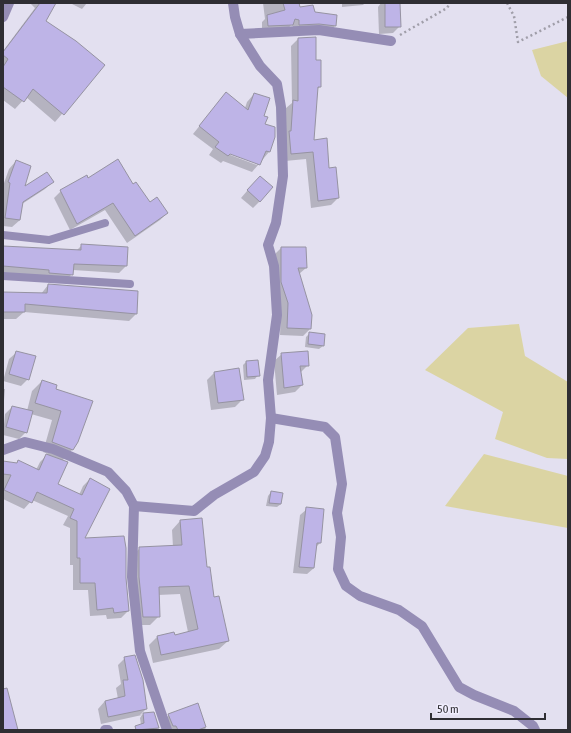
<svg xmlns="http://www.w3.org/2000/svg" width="571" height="733" viewBox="0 0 571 733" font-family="'Asap Condensed',sans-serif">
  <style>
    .green { fill: #dbd4a3 }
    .shadow { fill: #0003; fill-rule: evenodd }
    .building { fill: #beb4e7; stroke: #9693a2 }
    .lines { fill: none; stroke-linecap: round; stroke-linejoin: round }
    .path { stroke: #a09ea9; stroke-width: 2.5; stroke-dasharray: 2 3; stroke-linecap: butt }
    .service { stroke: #958db5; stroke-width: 8 }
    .minor { stroke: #958db5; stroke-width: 10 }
  </style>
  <rect width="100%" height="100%" fill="#e3e0f0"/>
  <!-- green -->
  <g class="green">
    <polygon points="568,41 568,98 541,76 532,50"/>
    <polygon points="519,324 525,356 568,382 568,459 547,458 495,439 503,412 425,370 468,328"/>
    <polygon points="484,454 568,476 568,528 445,506"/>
  </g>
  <!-- shadow -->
  <g class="shadow">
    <polygon points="30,3 55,3 45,21 104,65 55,122 26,97 15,109 3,100 3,51 35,8"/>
    <polygon points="70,3 87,3 82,9"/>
    <polygon points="263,3 298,3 299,8 314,13 335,26 329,32 293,30 293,26 291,25 286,31 262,32 262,22 265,19"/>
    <polygon points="342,3 365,3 363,5 342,7"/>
    <polygon points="381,3 399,3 400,26 393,33 379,34 378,7"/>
    <polygon points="298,39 315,61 320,87 316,90 313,141 328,169 335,168 338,198 331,205 311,208 306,159 285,161 286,108 292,103 291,46"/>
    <path d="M226,93L245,108L247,102L254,94L263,117L269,152L252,172L223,161L221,163L209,155L213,149L193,134ZM226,151L257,163V165L225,153Z"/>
    <polygon points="16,161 23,188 52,182 45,189 22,204 20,220 12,227 3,226 3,186 9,169"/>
    <polygon points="88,179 133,185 149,204 167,213 160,220 127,243 105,210 70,230 54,198 61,191"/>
    <polygon points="253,184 260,201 253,208 241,198"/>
    <polygon points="82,245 126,266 119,273 73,270 72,274 65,281 3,273 3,247 76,251"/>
    <polygon points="281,248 306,268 299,274 310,329 303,336 280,335 281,311 274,255"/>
    <polygon points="48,285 137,292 136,314 129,321 24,312 16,319 3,319 3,293 41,294"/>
    <polygon points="310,333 324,335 323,346 319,349 305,347 306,337"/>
    <polygon points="17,352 28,379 21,386 3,381 9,359"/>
    <polygon points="282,354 308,365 300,373 302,385 295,392 277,395 274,361"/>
    <polygon points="246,362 258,375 255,379 244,380 243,365"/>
    <polygon points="215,372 242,400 235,407 211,410 207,380"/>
    <polygon points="42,381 55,389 91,402 72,450 62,461 57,484 79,495 83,486 90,479 83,539 125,578 128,611 121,618 107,619 106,615 90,616 88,590 73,590 73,565 70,565 70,528 63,525 68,516 32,500 24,509 3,499 3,462 16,464 19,461 36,470 40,462 48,454 43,452 52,420 31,414 26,432 19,439 3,435 5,414 12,407 27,411 32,391"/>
    <polygon points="3,389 5,389 3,412"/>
    <polygon points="271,492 282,494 281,504 277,507 266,506 268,496"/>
    <polygon points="307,509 320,543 316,547 314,568 307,574 293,573 300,515"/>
    <polygon points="201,519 206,568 213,598 228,641 219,649 153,663 149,645 157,637 173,633 174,636 188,632 180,594 158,595 159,616 150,625 135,625 131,557 140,548 173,547 172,530 180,521"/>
    <polygon points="125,658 146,709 140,715 153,713 158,728 156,730 133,730 141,725 140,718 142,715 101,724 98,709 105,701 118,699 116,688 121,684 118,665"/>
    <polygon points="197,705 206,730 165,730 162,722 169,715"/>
  </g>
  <!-- building -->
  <g class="building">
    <polygon points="40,3 56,3 46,21 76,41 105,65 64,115 33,89 24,102 3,87 3,67 8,59 3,55 3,52"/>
    <polygon points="283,3 299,3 300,7 313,5 315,12 337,15 336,26 319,24 299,25 299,20 295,19 293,25 268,26 267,15 285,10"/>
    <polygon points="385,3 400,3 401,27 385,27"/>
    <polygon points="316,37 316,60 321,60 321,87 318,87 314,140 327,138 329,168 336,167 339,198 318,201 313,152 291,154 289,131 291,131 293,100 298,101 298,38"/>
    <polygon points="226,92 248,110 254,93 270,98 264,116 268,117 265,124 275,127 275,137 270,152 266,151 260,165 230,154 228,156 215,147 219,142 199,126"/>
    <polygon points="118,159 133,184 136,182 150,202 157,197 168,213 135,236 113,203 77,224 60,190 87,175 88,178"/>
    <polygon points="16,160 31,166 25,186 47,172 54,182 23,202 20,220 5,218 10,183 8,182"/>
    <polygon points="260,176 273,187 260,202 247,190"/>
    <polygon points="81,244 128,247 127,266 74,264 73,275 49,273 49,270 3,266 3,246 81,250"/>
    <polygon points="281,247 306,247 307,268 298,268 312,315 311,329 287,328 288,303 281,282"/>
    <polygon points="48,284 138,291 137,314 25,304 25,312 3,312 3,292 47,293"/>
    <polygon points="309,332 325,334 324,346 308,344"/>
    <polygon points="16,351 36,356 29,380 9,374"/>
    <polygon points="308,351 309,366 300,366 303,385 284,388 281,353"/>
    <polygon points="258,360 260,376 247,377 246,361"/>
    <polygon points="239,368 244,400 218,403 214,372"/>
    <polygon points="42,380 57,385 56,389 93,401 78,442 73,450 52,442 61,411 35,403"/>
    <polygon points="12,406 33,411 27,433 6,427"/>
    <polygon points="46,454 68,462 58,484 82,495 90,478 110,489 85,538 124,536 126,548 126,578 129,611 114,613 113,608 97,610 95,583 80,583 80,558 77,558 77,521 70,518 74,509 37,492 32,503 4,490 11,475 3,474 3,461 17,463 18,460 39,470"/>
    <polygon points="271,491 283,493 281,504 269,503"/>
    <polygon points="306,507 324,509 321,543 317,543 314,568 299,567"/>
    <polygon points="202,518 207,567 210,567 214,597 219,596 229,641 161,655 157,636 174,632 175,635 198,629 189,586 159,587 160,617 143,617 139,577 139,547 182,545 180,520"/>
    <polygon points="135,655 143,680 147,709 108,717 105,701 125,696 123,680 128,680 124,657"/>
    <polygon points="7,688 18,730 3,730 3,689"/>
    <polygon points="198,703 206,727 198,730 178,730 176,726 173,726 168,714"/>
    <polygon points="154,712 159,728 136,730 135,726 144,723 143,713"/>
  </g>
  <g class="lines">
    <!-- path -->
    <g class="path">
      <polyline points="507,3 514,16 518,42 568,17"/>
      <polyline points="400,35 447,8 450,3"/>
    </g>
    <!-- service -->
    <g class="service">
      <polyline points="3,235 49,240 105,223"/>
      <polyline points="3,276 130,284"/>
    </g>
    <!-- minor -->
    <g class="minor">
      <polyline points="3,17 9,3"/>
      <polyline points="240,34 319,30 391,41"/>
      <polyline points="271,418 325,427 335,437 342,484 337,513 341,537 338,569 346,586 360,596 399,610 422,626 459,687 474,695 514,711 533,726 535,730"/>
      <polyline points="3,450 25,442 53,449 108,472 126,491 134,506 132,577 140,651 167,730"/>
      <polyline points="134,506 194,511 214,495 254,472 265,456 269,442 271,418 268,380 277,315 274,266 268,245 276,223 283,176 281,107 277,84 260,66 240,34 235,17 233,3"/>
      <polyline points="105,730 108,730"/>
    </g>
  </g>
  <!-- border -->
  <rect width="571" height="733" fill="none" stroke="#2f2e33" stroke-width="8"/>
  <!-- scale -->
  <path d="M431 713v6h114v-6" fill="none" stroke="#2f2e33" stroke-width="2"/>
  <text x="437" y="713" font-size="12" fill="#2f2e33" stroke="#f0edfd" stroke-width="3" paint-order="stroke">50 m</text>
</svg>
